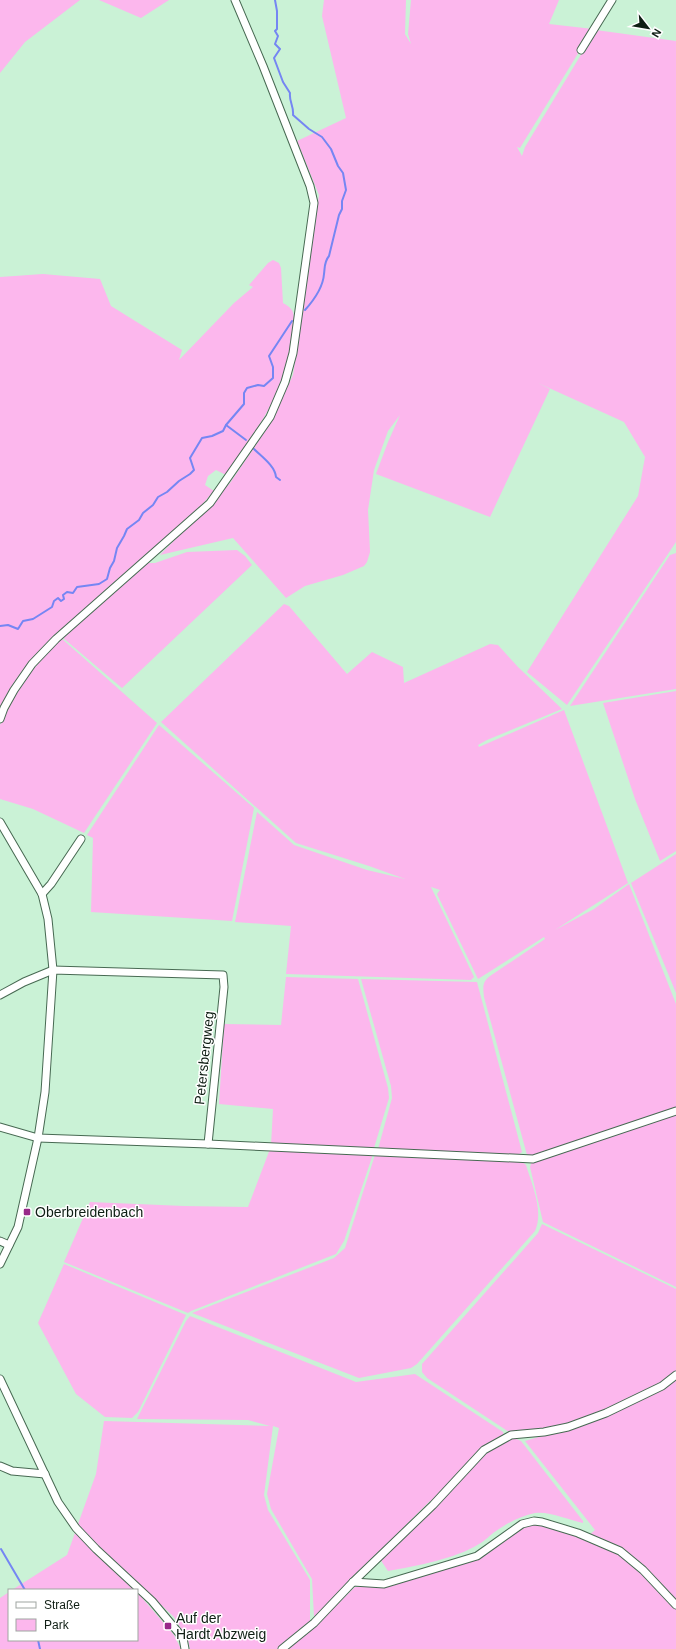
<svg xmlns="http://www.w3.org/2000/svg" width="676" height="1649" viewBox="0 0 676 1649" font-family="Arial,sans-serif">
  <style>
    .green { fill: #fcb7ed }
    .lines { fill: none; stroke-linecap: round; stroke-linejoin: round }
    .stream { stroke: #7586f3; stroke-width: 2 }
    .minor-casing { stroke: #476952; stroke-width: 9 }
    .minor { stroke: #fff; stroke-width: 7 }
    .poi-dot { fill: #982989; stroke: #fff; stroke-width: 1.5 }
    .labels { text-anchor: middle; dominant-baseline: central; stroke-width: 3; stroke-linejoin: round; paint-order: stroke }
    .street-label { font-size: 14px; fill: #0f1e14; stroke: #fff }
    .poi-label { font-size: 14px; fill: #0f1e14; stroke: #fff; text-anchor: start }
  </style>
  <rect width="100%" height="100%" fill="#caf2d6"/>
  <!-- green -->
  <g class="green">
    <polygon points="0,0 80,0 25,42 0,73"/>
    <polygon points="99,0 169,0 141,18"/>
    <polygon points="324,0 406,0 405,34 411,44 408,34 411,0 559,0 549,24 593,29 520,148 517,147 522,156 525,147 596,30 676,41 676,542 567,705 527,672 638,496 645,457 624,422 538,383 550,389 490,517 376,474 388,442 400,415 388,431 374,470 368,510 370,552 367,562 364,566 343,575 305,586 286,598 233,538 160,555 230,483 270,424 293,375 319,195 297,141 346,118 322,16"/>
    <path d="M273,260L279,263L281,268L283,303C297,310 294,317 293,331C289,387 257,430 226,475L216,470L208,476L205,485L214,491L199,508L48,642L28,665L0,711V277L43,274L100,279L111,306L182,350L179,360L234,303L253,287L249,285L268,263Z"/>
    <polygon points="237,550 245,556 252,565 122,688 62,637 148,563 155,563 187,552"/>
    <polygon points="676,553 676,689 570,706 670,555"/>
    <path d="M284,604L289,606L347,674L372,652L403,667L404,683L490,644L498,645L518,667L562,709L487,740L478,745L479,747L564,710L628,883L555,930L594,909L629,884L676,1004V1109L550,1152L530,1156L527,1155L484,997C483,987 482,982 490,976L545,939L544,937L478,979L437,894L440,890L431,887L474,977L471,980L286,974L291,926L235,922L257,812L294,845L367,870L405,879L369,866L296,843L161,722Z"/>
    <polygon points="61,638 157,723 84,833 33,809 0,799 0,725 13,698 29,674"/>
    <polygon points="676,691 676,851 660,861 635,799 603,703"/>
    <polygon points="159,725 254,808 232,921 91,912 93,838 87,835"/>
    <polygon points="676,854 676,993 631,883"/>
    <polygon points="286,977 358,979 388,1088 389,1098 374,1148 371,1150 271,1145 273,1109 219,1104 224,1024 281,1025"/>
    <polygon points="361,979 477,982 522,1152 518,1155 378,1149 392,1098 391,1086"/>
    <polygon points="676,1112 676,1287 543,1222 530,1167 532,1161"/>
    <polygon points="270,1149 373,1154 344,1241 336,1254 191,1311 188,1313 64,1262 90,1202 184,1206 248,1207"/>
    <path d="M375,1155L521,1161L526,1165C532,1185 544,1211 535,1231L417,1364L411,1368L359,1378L192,1313L334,1258L345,1248Z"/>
    <polygon points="542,1224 676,1289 676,1649 286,1649 312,1629 355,1587 390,1586 473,1560 519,1528 532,1525 544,1525 586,1538 595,1530 525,1441 583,1424 551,1428 509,1432 427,1378 422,1372 422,1364 538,1233"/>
    <polygon points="64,1264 186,1315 138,1412 132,1418 105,1417 76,1394 38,1323"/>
    <polygon points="190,1316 356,1382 415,1374 503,1432 504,1435 477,1453 459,1471 433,1503 430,1501 314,1617 312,1579 271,1509 267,1494 279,1428 273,1426 264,1495 268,1510 310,1580 310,1622 277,1649 190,1649 188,1640 174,1617 90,1538 78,1524 96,1474 104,1421 270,1426 248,1420 137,1419 186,1321"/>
    <path d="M514,1438L521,1441L583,1521V1523C569,1520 549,1511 535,1513C521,1516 507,1523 496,1531C490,1535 485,1541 479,1544C455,1559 416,1566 388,1571L380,1559L486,1453L503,1442Z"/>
    <polygon points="75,1533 135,1590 12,1590 67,1555"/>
    <polygon points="9,1592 9,1640 137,1640 137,1592 174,1635 181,1649 0,1649 0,1598"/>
  </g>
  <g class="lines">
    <!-- stream -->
    <g class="stream">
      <path d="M275,0L277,11V29L275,31L278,36L275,44L280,49L274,58L283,82L290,93C289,102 294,106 293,115L309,129L322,137L331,149L338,166L343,173L346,190L342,201V209L339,215L329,256C324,262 325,267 324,274C323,288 314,300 305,310"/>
      <polyline points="226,425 246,440"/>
      <path d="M254,449C262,457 275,466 276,477L280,480"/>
      <polyline points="0,626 8,625 18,629 23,621 33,619 52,607 54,601 58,598 61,601 64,599 63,595 67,592 73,593 77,587 99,584 107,579 110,568 114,561 117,548 124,536 127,529 139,520 143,513 153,505 158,497 167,492 179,481 190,474 194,470 190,458 202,438 212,436 223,431 226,425 244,404 244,393 247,388 258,385 264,386 273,378 273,367 269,356 292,321"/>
      <polyline points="1,1549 25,1590"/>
      <polyline points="38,1640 40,1649"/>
    </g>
    <!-- minor casing -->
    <g class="minor-casing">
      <g id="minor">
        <polyline points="581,50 612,0"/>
        <polyline points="0,719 4,708 14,690 32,664 56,639 210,503 270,417 285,382 293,353 314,203 310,186 263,66 235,0"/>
        <polyline points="0,822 42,894 48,919 53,970 45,1092 38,1138 18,1227 0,1264"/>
        <polyline points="42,894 51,884 81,839"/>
        <polyline points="0,995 24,982 53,970 223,975 224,987 208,1144 38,1138 0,1127"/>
        <polyline points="208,1144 533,1159 676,1111"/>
        <polyline points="0,1241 9,1245"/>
        <polyline points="0,1379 58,1502 76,1528 96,1549 152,1601 183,1638 185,1649"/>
        <polyline points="0,1466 12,1471 45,1474"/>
        <polyline points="353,1582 384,1584 477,1556 522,1524 534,1521 542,1522 578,1533 620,1551 643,1570 676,1605"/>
        <polyline points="282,1649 314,1623 353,1582 433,1505 484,1450 511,1435 544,1432 568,1427 606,1413 662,1386 676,1375"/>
      </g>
    </g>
    <!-- minor -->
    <use href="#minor" class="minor"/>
  </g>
  <!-- markers -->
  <g class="poi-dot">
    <rect x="23" y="1208" width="8" height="8" rx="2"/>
    <rect x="164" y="1622" width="8" height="8" rx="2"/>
  </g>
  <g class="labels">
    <!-- street labels -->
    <g class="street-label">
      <text transform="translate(204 1058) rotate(-84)">Petersbergweg</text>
    </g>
    <!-- poi labels -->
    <g class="poi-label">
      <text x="35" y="1212">Oberbreidenbach</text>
      <text x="176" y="1618">Auf der<tspan x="176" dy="16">Hardt Abzweig</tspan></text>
    </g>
  </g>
  <!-- legend -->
  <rect x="8" y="1589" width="130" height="52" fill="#ffffff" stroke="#9fa5a1"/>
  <rect x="16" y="1602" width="20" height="6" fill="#ffffff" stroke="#9fa5a1"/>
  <text x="44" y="1609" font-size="12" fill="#0f1e14">Straße</text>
  <rect x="16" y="1619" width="20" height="12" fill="#fcb7ed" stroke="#9fa5a1"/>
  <text x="44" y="1629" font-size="12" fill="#0f1e14">Park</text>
  <!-- north arrow -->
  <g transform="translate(648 28) rotate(121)" stroke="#ffffff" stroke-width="3" paint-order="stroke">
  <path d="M0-3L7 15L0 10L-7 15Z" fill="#0f1e14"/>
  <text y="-6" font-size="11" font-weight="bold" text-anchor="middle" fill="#0f1e14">N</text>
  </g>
</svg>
